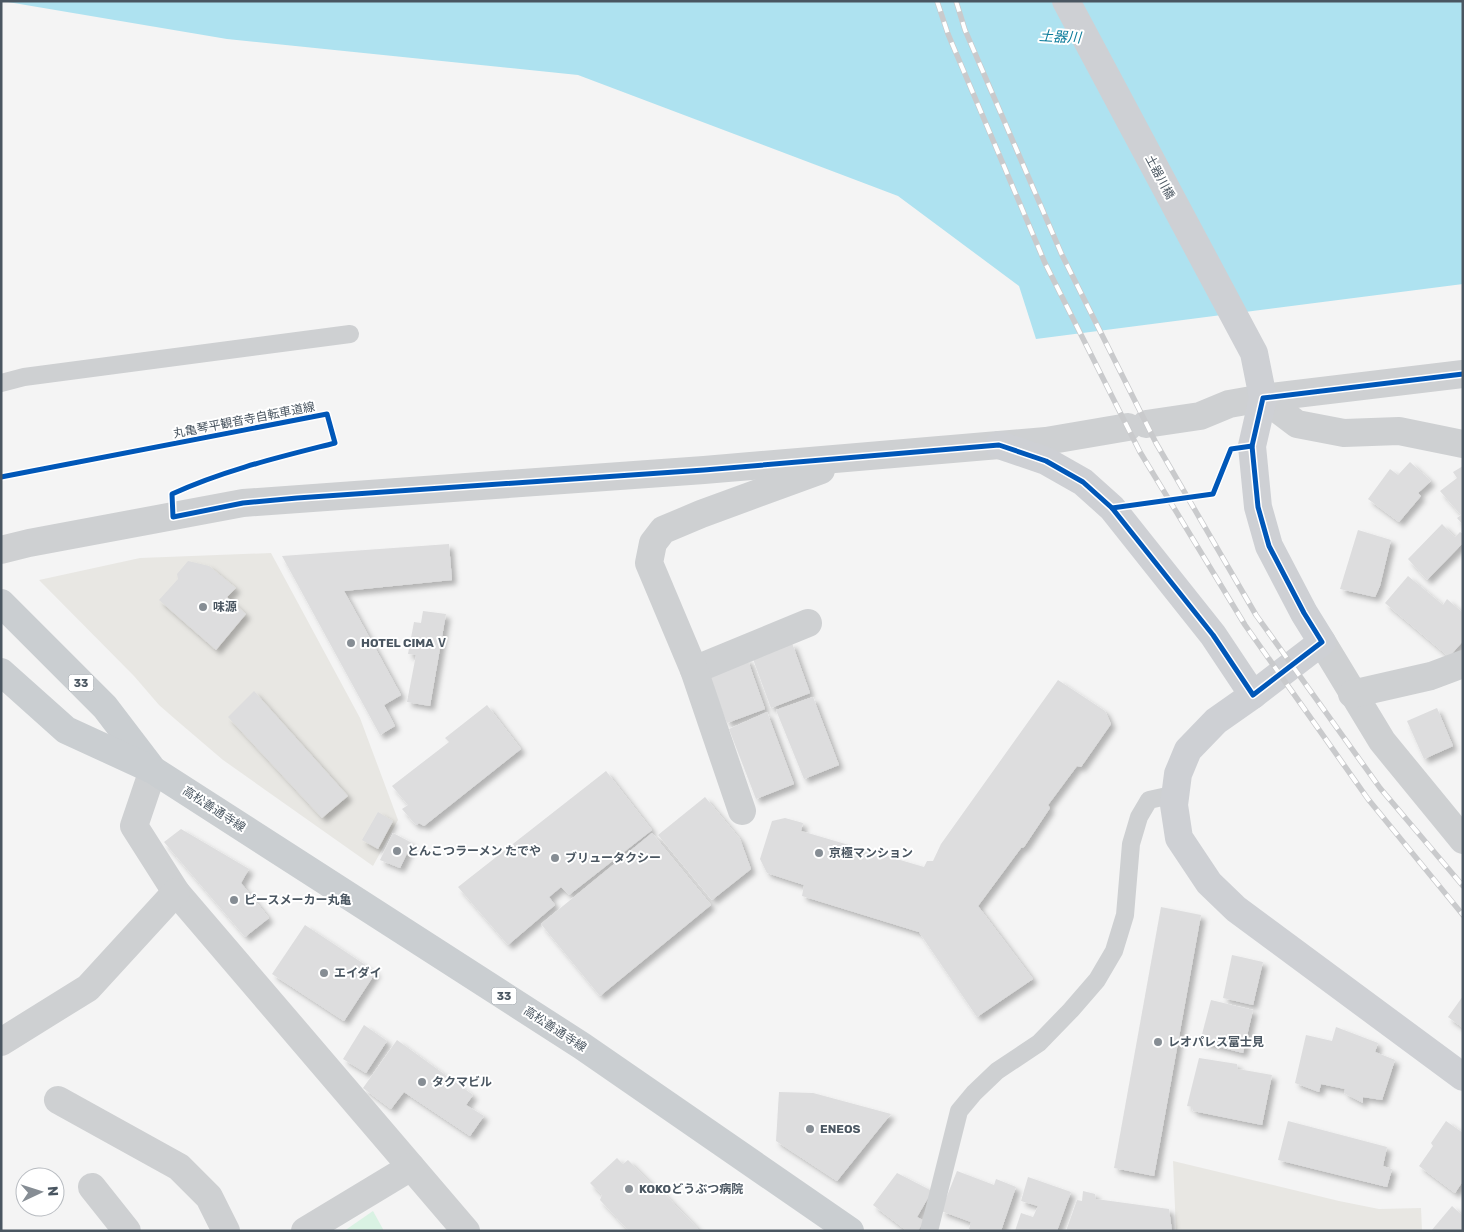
<svg xmlns="http://www.w3.org/2000/svg" width="1464" height="1232" viewBox="0 0 1464 1232" font-family="Rubik,'Noto Sans JP',sans-serif">
  <style>
    .commercial { fill: #e8e7e3 }
    .green { fill: #d9f2e3 }
    .water { fill: #aee2f0 }
    .building { fill: #ddddde; filter: url(#shadow) }
    .lines { fill: none; stroke-linecap: round; stroke-linejoin: round }
    .lane { stroke: #ced0d2; stroke-width: 18 }
    .street { stroke: #ced0d2; stroke-width: 28 }
    .secondary { stroke: #ced0d4; stroke-width: 28 }
    .primary { stroke: #caced1; stroke-width: 28 }
    .rail-casing { stroke: #c9cacc; stroke-width: 5.5 }
    .rail { stroke: #fff; stroke-width: 4; stroke-dasharray: 11; stroke-linecap: butt }
    .cycleway-casing { stroke: #fff; stroke-width: 8 }
    .cycleway { stroke: #0057b8; stroke-width: 5 }
    .poi-dot { fill: #868d94; stroke: #fff; stroke-width: 2 }
    .labels { text-anchor: middle; dominant-baseline: central; stroke-width: 4; stroke-linejoin: round; paint-order: stroke }
    .shield { fill: #fff; stroke: #808990; stroke-width: 1 }
    .shield-label { font-size: 11px; font-weight: bold; fill: #4a5661 }
    .street-label { font-size: 12px; fill: #4a5661; stroke: #fff }
    .poi-label { font-size: 12px; font-weight: bold; fill: #4a5661; stroke: #fff; text-anchor: start }
    .water-label { font-size: 14px; font-style: italic; fill: #0c7c9b; stroke: #fff }
  </style>
  <defs>
    <filter id="shadow"><feDropShadow dx="4.5" dy="4.5" stdDeviation="2.5" flood-color="#0004"/></filter>
  </defs>
  <rect width="100%" height="100%" fill="#f4f4f4"/>
  <!-- commercial -->
  <g class="commercial">
    <polygon points="271,553 360,718 398,820 373,866 223,760 175,719 159,705 134,676 39,580 140,558"/>
    <polygon points="1173,1161 1339,1201 1379,1209 1421,1208 1422,1231 1176,1231"/>
  </g>
  <!-- green -->
  <polygon class="green" points="373,1211 384,1231 344,1231"/>
  <!-- water -->
  <polygon class="water" points="2,1 1463,1 1463,284 1036,339 1019,286 898,196 578,75 227,39"/>
  <!-- building -->
  <g class="building">
    <polygon points="1410,462 1431,481 1418,493 1421,496 1399,522 1368,499 1390,469 1398,475"/>
    <polygon points="1463,466 1463,525 1457,518 1461,515 1440,491 1457,478 1453,472"/>
    <polygon points="1442,524 1455,537 1460,532 1463,534 1463,543 1427,580 1408,559"/>
    <polygon points="1358,530 1391,540 1380,586 1375,597 1340,589"/>
    <polygon points="449,544 452,580 344,591 401,695 384,705 395,726 380,735 282,556"/>
    <polygon points="188,561 209,566 236,588 227,597 246,614 216,650 159,600 178,579 177,574"/>
    <polygon points="1408,576 1443,605 1447,599 1463,613 1463,641 1449,657 1385,603"/>
    <polygon points="423,611 446,614 430,706 407,702 416,655 408,654 414,622 421,623"/>
    <polygon points="792,643 810,693 771,708 753,659"/>
    <polygon points="747,658 765,709 727,723 708,673"/>
    <polygon points="1058,680 1105,711 1111,724 1081,767 1077,766 1048,805 1050,808 1024,847 1021,848 978,906 1033,979 977,1017 919,932 802,896 804,885 767,873 760,859 772,821 785,818 803,823 801,831 924,867 927,861 933,861 941,844"/>
    <polygon points="254,691 348,796 322,818 228,717"/>
    <polygon points="813,697 839,765 804,779 776,710"/>
    <polygon points="487,705 521,749 424,826 419,823 416,825 402,809 408,805 392,786 449,742 445,738"/>
    <polygon points="1437,708 1453,746 1424,759 1407,721"/>
    <polygon points="767,712 794,784 756,799 729,729"/>
    <polygon points="606,771 652,830 569,895 561,887 549,897 555,905 508,945 458,887"/>
    <polygon points="705,797 740,839 751,869 712,900 658,835"/>
    <polygon points="378,812 393,821 378,849 362,840"/>
    <polygon points="181,829 249,869 241,883 269,918 245,937 164,842"/>
    <polygon points="393,833 412,843 400,868 380,860"/>
    <polygon points="652,833 711,905 600,996 541,924"/>
    <polygon points="1161,907 1201,915 1154,1176 1114,1168"/>
    <polygon points="305,925 376,972 344,1021 272,974"/>
    <polygon points="1232,955 1263,962 1253,1005 1223,998"/>
    <polygon points="1463,996 1463,1028 1448,1017"/>
    <polygon points="1211,1000 1253,1010 1243,1053 1200,1042"/>
    <polygon points="364,1025 387,1041 366,1073 343,1059"/>
    <polygon points="1336,1027 1378,1043 1375,1052 1395,1060 1382,1100 1363,1097 1363,1103 1344,1093 1345,1089 1321,1084 1319,1092 1295,1083 1306,1035 1332,1041"/>
    <polygon points="397,1040 473,1095 466,1105 484,1116 470,1136 404,1092 391,1109 363,1088"/>
    <polygon points="1199,1058 1237,1064 1238,1069 1272,1075 1262,1125 1193,1111 1192,1107 1187,1106"/>
    <polygon points="779,1092 813,1093 891,1114 837,1181 776,1141"/>
    <polygon points="1288,1121 1387,1147 1383,1166 1392,1169 1387,1187 1278,1160"/>
    <polygon points="1446,1121 1463,1133 1463,1181 1455,1193 1419,1166 1433,1146 1431,1143"/>
    <polygon points="617,1158 623,1164 628,1160 651,1183 655,1184 700,1231 629,1231 600,1200 602,1195 590,1183"/>
    <polygon points="957,1171 994,1185 996,1179 1016,1187 1001,1231 973,1231 969,1229 971,1222 941,1211"/>
    <polygon points="897,1173 932,1191 917,1217 924,1221 918,1231 907,1231 873,1205"/>
    <polygon points="1028,1177 1071,1192 1057,1231 1015,1231 1021,1213 1033,1217 1038,1206 1021,1201"/>
    <polygon points="1083,1191 1095,1194 1096,1199 1169,1209 1172,1231 1066,1231 1077,1200 1082,1201"/>
    <polygon points="1452,1206 1463,1216 1463,1231 1431,1231"/>
  </g>
  <g class="lines">
    <!-- lane -->
    <g class="lane">
      <polyline points="1,383 24,377 350,334"/>
      <polyline points="929,1231 959,1111 974,1093 997,1071 1039,1043 1071,1010 1097,980 1114,951 1125,915 1131,844 1139,817 1149,800 1176,794"/>
    </g>
    <!-- street -->
    <g class="street">
      <polyline points="1263,398 1297,424 1344,433 1399,431 1463,444"/>
      <polyline points="1146,424 1200,416 1229,404 1263,398 1463,374"/>
      <polyline points="1,550 29,543 243,503 704,470 1046,441 1128,427"/>
      <polyline points="1322,642 1382,741 1463,840"/>
      <polyline points="694,670 808,623"/>
      <polyline points="1352,694 1431,676 1463,664"/>
      <polyline points="153,770 134,826 176,892 466,1231"/>
      <polyline points="742,811 694,670 649,563 653,543 663,530 701,514 821,470"/>
      <polyline points="1,1042 88,988 176,892"/>
      <polyline points="58,1100 179,1167 209,1197 226,1231"/>
      <polyline points="92,1187 127,1231"/>
      <polyline points="305,1231 411,1167"/>
    </g>
    <!-- secondary -->
    <g class="secondary">
      <polyline points="999,445 1046,461 1083,482 1112,508 1213,635 1253,695 1322,642 1304,613 1269,546 1258,507 1252,446 1263,398 1254,353 1066,1"/>
      <polyline points="1253,695 1216,721 1188,750 1178,774 1174,805 1179,838 1209,883 1236,909 1463,1077"/>
    </g>
    <!-- primary -->
    <g class="primary">
      <polyline points="1,603 105,707 150,766"/>
      <polyline points="1,672 66,730 153,770 582,1046 850,1231"/>
    </g>
    <!-- rail casing -->
    <g class="rail-casing">
      <g id="rail">
        <polyline points="937,1 948,34 1045,263 1140,452 1245,625 1368,799 1463,915"/>
        <polyline points="956,1 965,30 1062,255 1156,443 1256,615 1380,788 1463,886"/>
      </g>
    </g>
    <!-- rail -->
    <use href="#rail" class="rail"/>
    <!-- cycleway casing -->
    <g class="cycleway-casing">
      <g id="cycleway">
        <path d="M1,477L327,414L335,443C280,457 224,470 172,494L173,517L243,503L297,498L704,470L999,445L1046,461L1083,482L1112,508L1213,635L1253,695L1322,642L1304,613L1269,546L1258,507L1252,446L1263,398L1463,374"/>
        <polyline points="1112,508 1213,494 1231,449 1252,446"/>
      </g>
    </g>
    <!-- cycleway -->
    <use href="#cycleway" class="cycleway"/>
  </g>
  <!-- markers -->
  <g class="poi-dot">
    <circle cx="203" cy="607" r="5"/>
    <circle cx="351" cy="643" r="5"/>
    <circle cx="397" cy="851" r="5"/>
    <circle cx="819" cy="853" r="5"/>
    <circle cx="555" cy="858" r="5"/>
    <circle cx="234" cy="900" r="5"/>
    <circle cx="324" cy="973" r="5"/>
    <circle cx="1158" cy="1042" r="5"/>
    <circle cx="422" cy="1082" r="5"/>
    <circle cx="810" cy="1129" r="5"/>
    <circle cx="629" cy="1189" r="5"/>
  </g>
  <g class="labels">
    <!-- shield labels -->
    <g class="shield">
      <rect x="68.5" y="674.5" width="25" height="17" rx="4"/>
      <rect x="491.5" y="987.5" width="25" height="17" rx="4"/>
    </g>
    <g class="shield-label">
      <text x="81" y="683">33</text>
      <text x="504" y="996">33</text>
    </g>
    <!-- street labels -->
    <g class="street-label">
      <text transform="translate(1160 177) rotate(62)">土器川橋</text>
      <text transform="translate(244 420) rotate(-11)">丸亀琴平観音寺自転車道線</text>
      <text transform="translate(214 809) rotate(33)">高松善通寺線</text>
      <text transform="translate(555 1029) rotate(33)">高松善通寺線</text>
    </g>
    <!-- poi labels -->
    <g class="poi-label">
      <text x="213" y="607">味源</text>
      <text x="361" y="643">HOTEL CIMA Ⅴ</text>
      <text x="407" y="851">とんこつラーメン たでや</text>
      <text x="829" y="853">京極マンション</text>
      <text x="565" y="858">ブリュータクシー</text>
      <text x="244" y="900">ピースメーカー丸亀</text>
      <text x="334" y="973">エイダイ</text>
      <text x="1168" y="1042">レオパレス富士見</text>
      <text x="432" y="1082">タクマビル</text>
      <text x="820" y="1129">ENEOS</text>
      <text x="639" y="1189">KOKOどうぶつ病院</text>
    </g>
    <!-- water labels -->
    <g class="water-label">
      <text transform="translate(1060 37) rotate(3)">土器川</text>
    </g>
  </g>
  <!-- border -->
  <rect width="1464" height="1232" fill="none" stroke="#4a5661" stroke-width="5"/>
  <!-- north arrow -->
  <g transform="translate(40 1192) rotate(86)"><circle r="24" fill="#ffffff" stroke="#b7bbc0"/>
  <path d="M0-4L9 19L0 12L-9 19Z" fill="#868d94"/>
  <text y="-8" font-size="14" font-weight="bold" text-anchor="middle" fill="#4a5661">N</text>
  </g>
</svg>
